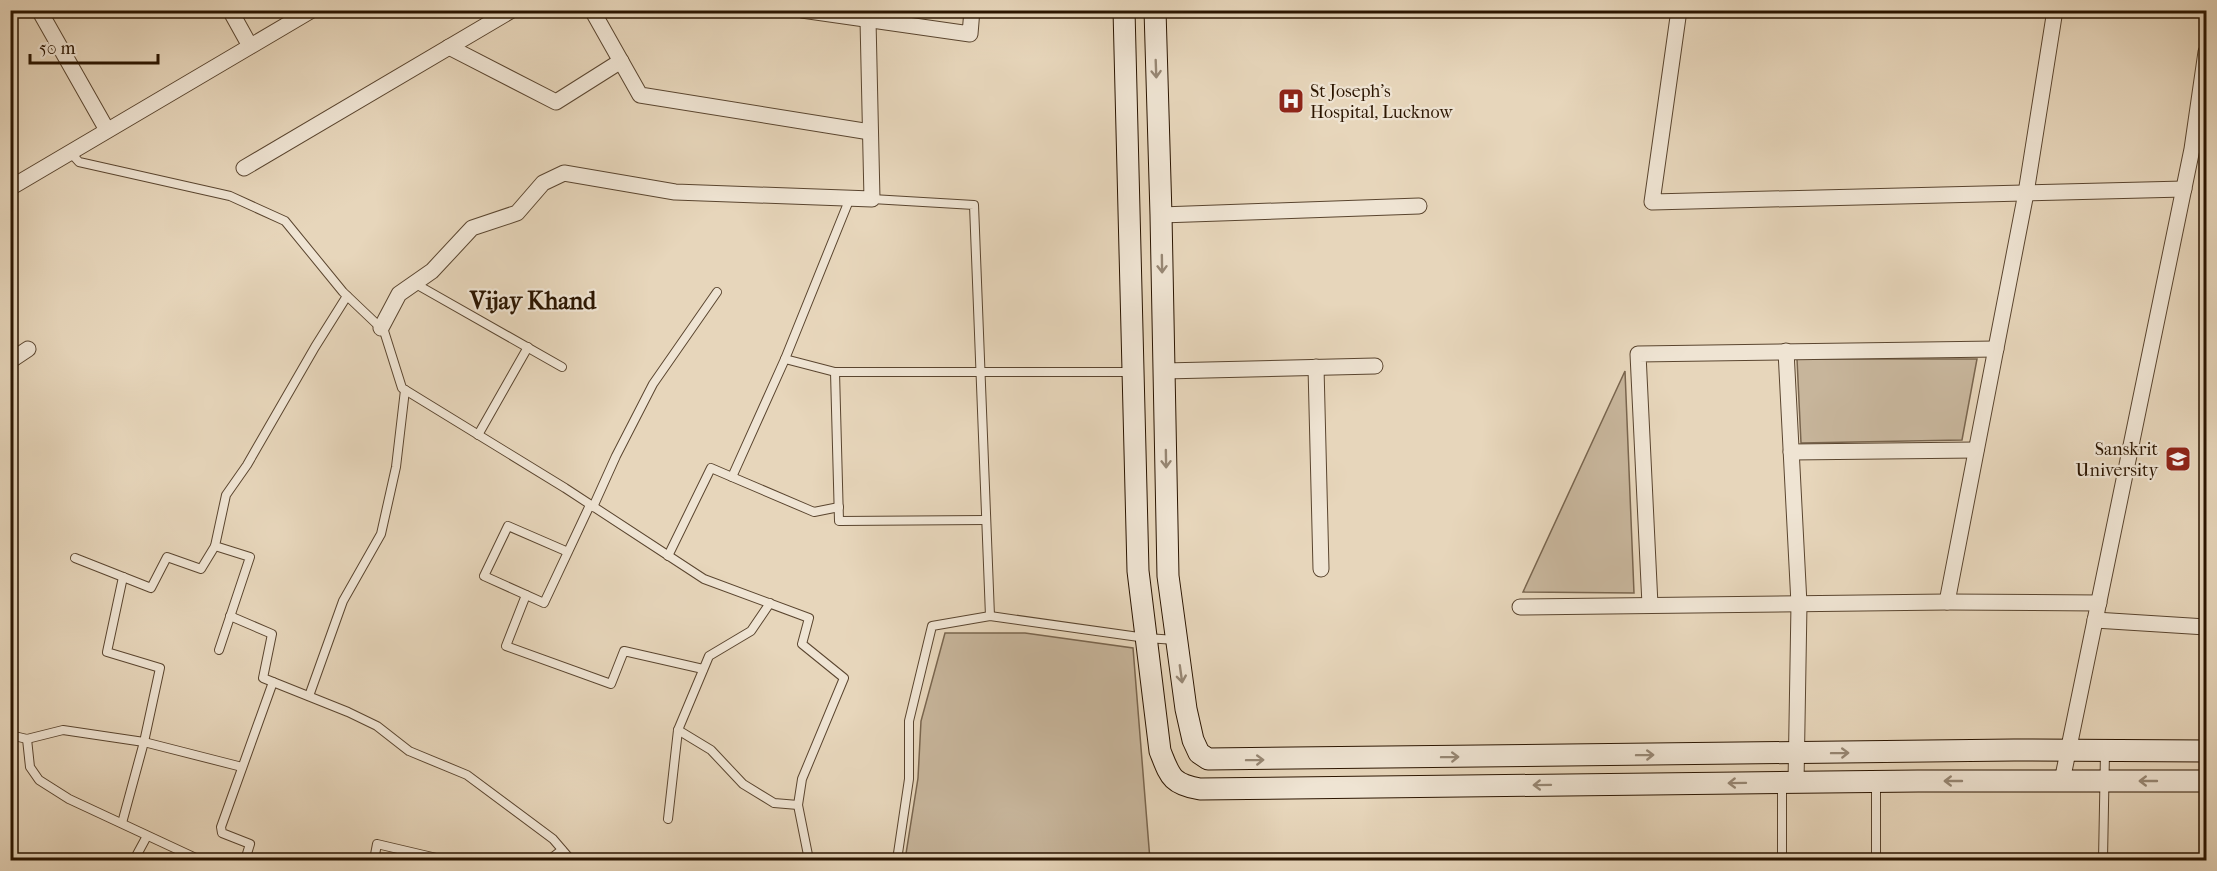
<svg xmlns="http://www.w3.org/2000/svg" width="2217" height="871" viewBox="0 0 2217 871" font-family="'IM FELL French Canon',serif">
  <style>
    .green { fill: #c7b59b; stroke: #79654e; stroke-width: 1.5 }
    .lines { fill: none; stroke-linecap: round; stroke-linejoin: round }
    .lane-casing { stroke: #5a452f; stroke-width: 10 }
    .street-casing { stroke: #5a452f; stroke-width: 17 }
    .secondary-casing { stroke: #2b1500; stroke-width: 23 }
    .lane { stroke: #efe4d3; stroke-width: 8 }
    .street { stroke: #efe4d3; stroke-width: 15 }
    .secondary { stroke: #efe4d3; stroke-width: 21 }
    .oneway { stroke: #978774 }
    .labels { text-anchor: middle; dominant-baseline: central; stroke-width: 4.5; stroke-linejoin: round; paint-order: stroke }
    .poi-label { font-size: 18px; fill: #2b1500; stroke: #efe4d3; text-anchor: start }
    .district-label { font-size: 24px; font-weight: bold; fill: #2b1500; stroke: #efe4d3 }
  </style>
  <rect width="100%" height="100%" fill="#e7d6bb"/>
  <filter id="stains"><feTurbulence type="fractalNoise" baseFrequency=".00333" numOctaves="4"/><feColorMatrix values="0 0 0 0 .2 0 0 0 0 .09 0 0 0 0 .02 0 0 0 .5 -.17"/></filter>
  <radialGradient id="worn" r=".72"><stop offset=".6" stop-color="#630" stop-opacity="0"/><stop offset="1" stop-color="#630" stop-opacity=".3"/></radialGradient>
  <!-- green -->
  <g class="green">
    <polygon points="1797,359 1977,359 1962,440 1801,443"/>
    <polygon points="1625,371 1634,593 1523,592"/>
    <polygon points="945,633 1025,633 1133,648 1150,860 905,860 918,778 921,721"/>
  </g>
  <g class="lines">
    <!-- lane casing -->
    <g class="lane-casing">
      <g id="lane">
        <polyline points="70,152 79,162 230,196 285,221 343,292 384,331 402,388 565,488 704,579 809,618 802,644 844,678 802,779 798,805 809,860"/>
        <polyline points="872,199 974,205 990,616"/>
        <polyline points="414,283 562,367"/>
        <polyline points="785,359 835,372 1132,372"/>
        <polyline points="835,372 839,521 986,520"/>
        <polyline points="478,435 528,347"/>
        <polyline points="732,477 814,512 839,507"/>
        <polyline points="593,507 616,456 653,384 717,292"/>
        <polyline points="568,552 508,526 484,576 544,603 590,505"/>
        <polyline points="668,556 711,468 732,477 785,359 850,198"/>
        <polyline points="75,558 151,588 167,557 201,569 215,546"/>
        <polyline points="526,595 506,646 611,684 624,651 703,669"/>
        <polyline points="230,616 272,634 263,678 348,712 377,726 409,751 467,775 553,839 571,860"/>
        <polyline points="219,650 250,557 215,546 226,495 247,465 315,347 347,296"/>
        <polyline points="309,696 343,601 381,534 396,467 405,390"/>
        <polyline points="678,730 711,750 743,784 774,803 798,805"/>
        <polyline points="10,735 27,739 63,730 144,742 160,668 107,652 123,577"/>
        <polyline points="27,739 30,767 39,780 69,799 200,860"/>
        <polyline points="1782,784 1782,860"/>
        <polyline points="1876,784 1876,860"/>
        <polyline points="668,819 678,730 709,656 751,631 770,603"/>
        <polyline points="122,823 144,742 242,767"/>
        <polyline points="134,860 147,836"/>
        <polyline points="245,860 250,844 222,833 221,827 273,682"/>
        <polyline points="374,860 377,844 445,860"/>
        <polyline points="549,860 562,850"/>
        <polyline points="897,860 909,779 909,721 932,626 990,616 1146,638 1176,640"/>
        <polyline points="2103,860 2105,752"/>
      </g>
    </g>
    <!-- street casing -->
    <g class="street-casing">
      <g id="street">
        <polyline points="39,10 107,130"/>
        <polyline points="230,10 250,46"/>
        <polyline points="592,10 640,95 870,132"/>
        <polyline points="802,10 970,34 972,10"/>
        <polyline points="1679,10 1652,202 2184,189"/>
        <polyline points="449,47 556,102 621,61"/>
        <polyline points="244,168 512,10"/>
        <polyline points="10,188 312,10"/>
        <polyline points="1161,215 1419,206"/>
        <polyline points="381,328 399,294 432,271 472,228 517,213 543,183 564,173 675,192 872,199 868,20"/>
        <polyline points="1786,351 1799,604 1796,783"/>
        <polyline points="10,361 28,349"/>
        <polyline points="1316,367 1321,569"/>
        <polyline points="1164,371 1375,366"/>
        <polyline points="1791,452 1976,450"/>
        <polyline points="1947,602 2026,193 2055,10"/>
        <polyline points="1650,605 1638,354 1996,349"/>
        <polyline points="1520,607 1947,602 2099,603"/>
        <polyline points="2095,620 2206,627"/>
        <polyline points="2062,781 2192,149 2206,52"/>
      </g>
    </g>
    <!-- secondary casing -->
    <g class="secondary-casing">
      <g id="secondary">
        <path d="M1124,10L1138,571L1160,751C1170,776 1171,784 1200,789L1918,781H2206"/>
        <polyline points="1155,10 1161,215 1168,576 1186,709 1193,740 1199,753 1208,759 2014,750 2206,751"/>
      </g>
    </g>
    <!-- lane -->
    <use href="#lane" class="lane"/>
    <!-- street -->
    <use href="#street" class="street"/>
    <!-- secondary -->
    <use href="#secondary" class="secondary"/>
  </g>
  <!-- one-way arrows -->
  <defs><path id="oneway-shaft" d="M-6 0H5M1.5-3L5.5 0L1.5 3" fill="none" stroke-width="1.6" stroke-linecap="round" stroke-linejoin="round" transform="scale(1.5)"/></defs>
  <g class="oneway">
    <use href="#oneway-shaft" transform="translate(1156 69) rotate(88)"/>
    <use href="#oneway-shaft" transform="translate(1162 264) rotate(89)"/>
    <use href="#oneway-shaft" transform="translate(1166 459) rotate(89)"/>
    <use href="#oneway-shaft" transform="translate(1181 674) rotate(82)"/>
    <use href="#oneway-shaft" transform="translate(1840 753) rotate(-1)"/>
    <use href="#oneway-shaft" transform="translate(1645 755) rotate(-1)"/>
    <use href="#oneway-shaft" transform="translate(1450 757) rotate(-1)"/>
    <use href="#oneway-shaft" transform="translate(1255 760) rotate(-1)"/>
    <use href="#oneway-shaft" transform="translate(1953 781) rotate(180)"/>
    <use href="#oneway-shaft" transform="translate(2148 781) rotate(180)"/>
    <use href="#oneway-shaft" transform="translate(1737 783) rotate(179)"/>
    <use href="#oneway-shaft" transform="translate(1542 785) rotate(179)"/>
  </g>
  <!-- icons -->
  <defs>
    <g id="hospital-square" transform="scale(1.35)"><rect x="-9" y="-9" width="18" height="18" rx="4" fill="#8f2418" stroke="#efe4d3"/><path d="M-5-5h3v3.5h4V-5h3V5h-3V1.5h-4V5h-3Z" fill="#fff"/></g>
    <g id="school-square" transform="scale(1.35)"><rect x="-9" y="-9" width="18" height="18" rx="4" fill="#8f2418" stroke="#efe4d3"/><path d="M0-5L7-2L0 1L-7-2ZM-4 1L0 2.5L4 1V4Q0 6-4 4Z" fill="#fff"/></g>
  </defs>
  <g fill-rule="evenodd">
    <use href="#hospital-square" x="1291" y="101"/>
    <use href="#school-square" x="2178" y="459"/>
  </g>
  <g class="labels">
    <!-- poi labels -->
    <g class="poi-label">
      <text x="1310" y="91">St Joseph's<tspan x="1310" dy="21">Hospital, Lucknow</tspan></text>
      <text x="2158" y="449" text-anchor="end">Sanskrit<tspan x="2158" dy="21">University</tspan></text>
    </g>
    <!-- district labels -->
    <g class="district-label">
      <text x="533" y="301">Vijay Khand</text>
    </g>
  </g>
  <!-- margin -->
  <rect width="2217" height="871" fill="none" stroke="#e7d6bb" stroke-width="36"/>
  <rect x="12" y="12" width="2193" height="847" fill="none" stroke="#2b1500" stroke-width="3"/>
  <rect x="18" y="18" width="2181" height="835" fill="none" stroke="#2b1500" stroke-width="1.5"/>
  <!-- scale -->
  <path d="M30 54v9h128v-9" fill="none" stroke="#2b1500" stroke-width="3"/>
  <text x="39" y="54" font-size="18" fill="#2b1500" stroke="#efe4d3" stroke-width="4.5" paint-order="stroke">50 m</text>
  <rect width="100%" height="100%" filter="url(#stains)"/>
  <rect width="100%" height="100%" fill="url(#worn)"/>
</svg>
